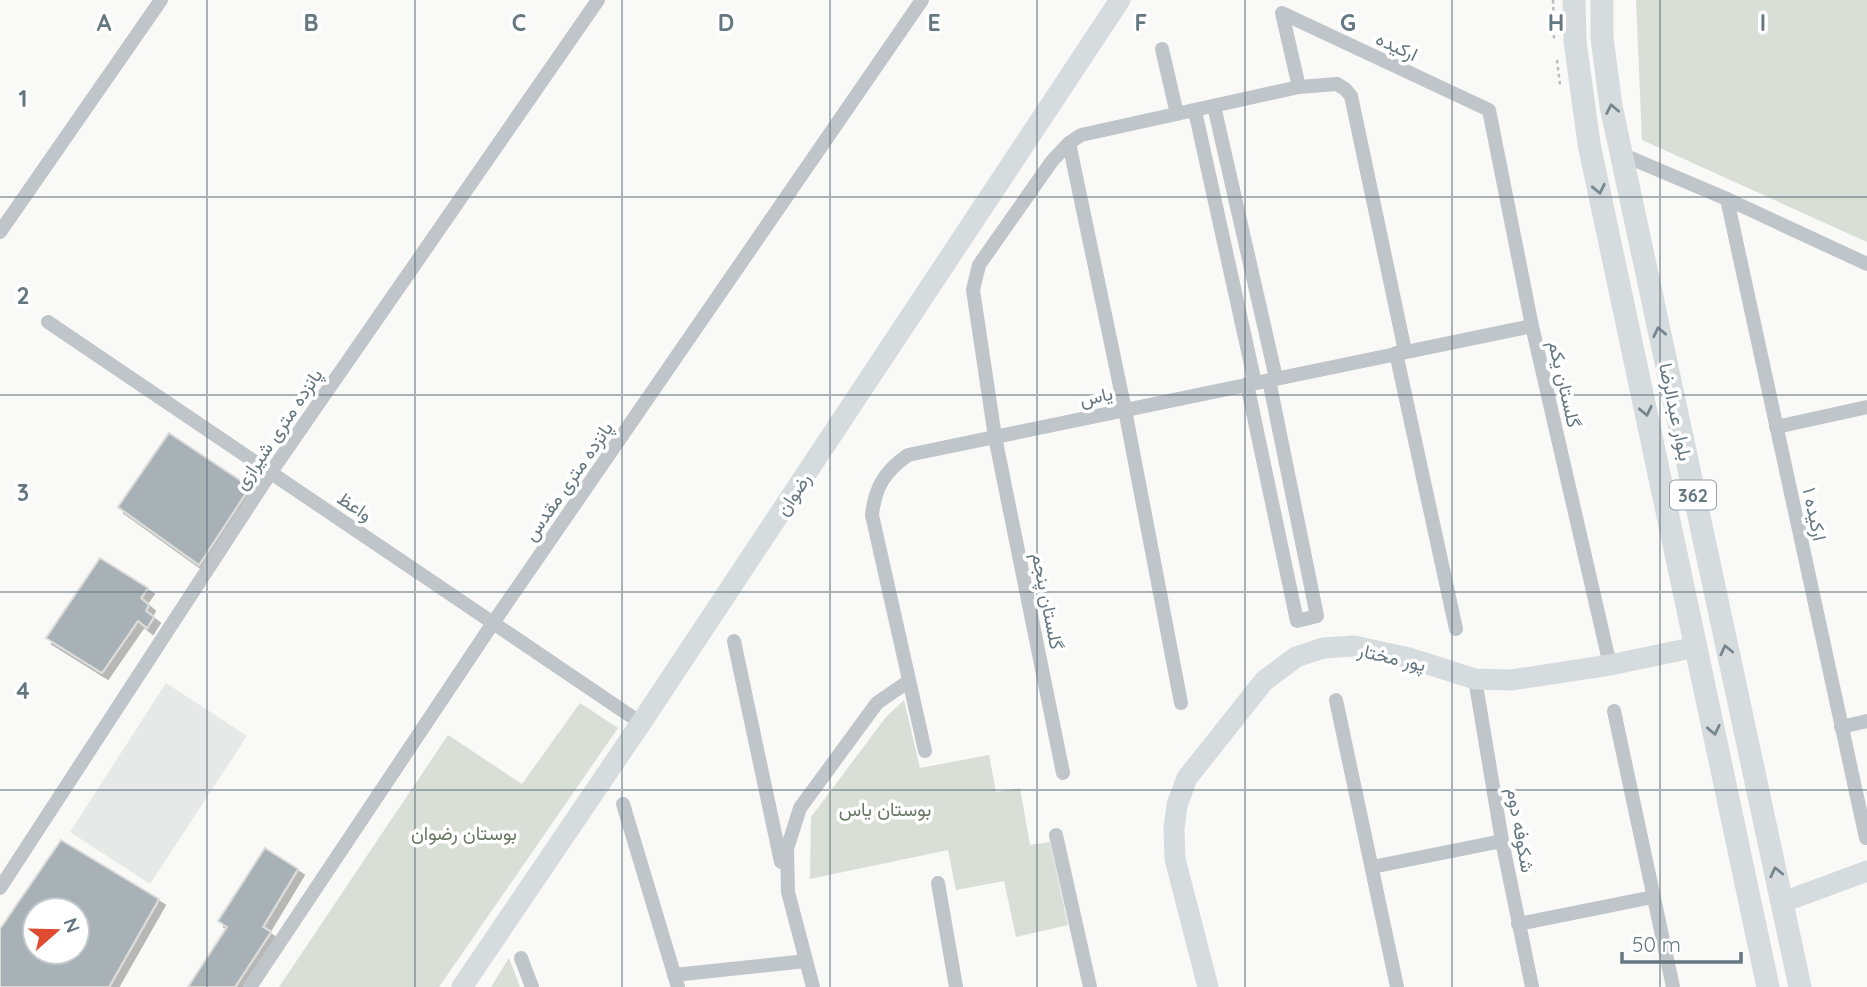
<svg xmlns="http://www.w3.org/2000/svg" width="1867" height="987" viewBox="0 0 1867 987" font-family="Quicksand,Vazirmatn,sans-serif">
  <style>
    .built { fill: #e7e9e8 }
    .green { fill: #d9ded6 }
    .building { fill: #a7b1b6; stroke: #dbdbd9; stroke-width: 2; fill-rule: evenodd; filter: url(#shadow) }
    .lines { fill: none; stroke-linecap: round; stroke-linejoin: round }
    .path { stroke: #bbbec1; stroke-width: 2.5; stroke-dasharray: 3.5 3.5; stroke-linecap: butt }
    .street { stroke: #c0c5c9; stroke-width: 14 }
    .secondary { stroke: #d6dbde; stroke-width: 21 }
    .primary { stroke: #d6dbde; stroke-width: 23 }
    .oneway { stroke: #76868f }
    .grid { fill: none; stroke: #657781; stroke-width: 2; stroke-opacity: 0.55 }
    .labels { text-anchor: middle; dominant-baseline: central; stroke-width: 7; stroke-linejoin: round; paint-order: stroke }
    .shield { fill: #fff; stroke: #93a0a7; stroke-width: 2 }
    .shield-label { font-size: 18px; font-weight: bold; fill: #657781 }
    .street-label { font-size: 19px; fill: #657781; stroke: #fff }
    .park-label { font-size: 19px; fill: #697964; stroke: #fff }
    .grid-label { font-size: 23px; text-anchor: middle; font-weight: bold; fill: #657781; stroke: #fff; stroke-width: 7; stroke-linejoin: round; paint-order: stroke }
  </style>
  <defs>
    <filter id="shadow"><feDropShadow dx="6" dy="6" stdDeviation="0" flood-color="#0004"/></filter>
  </defs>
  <rect width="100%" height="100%" fill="#f9f9f7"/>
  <!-- built -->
  <polygon class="built" points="166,683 247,736 150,884 70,832"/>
  <!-- green -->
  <g class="green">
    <polygon points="1636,0 1867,0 1867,242 1642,140"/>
    <polygon points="904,700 920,768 989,755 996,792 1020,788 1030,845 1050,842 1068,925 1016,937 1004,881 956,890 948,850 810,879 811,817 886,717"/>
    <polygon points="580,703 618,728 439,987 279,987 448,735 522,784"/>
    <polygon points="509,958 520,987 491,987"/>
  </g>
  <!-- building -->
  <g class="building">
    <polygon points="169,433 250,487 199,565 118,507"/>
    <polygon points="100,558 148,588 141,598 149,605 146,611 154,617 147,628 138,621 102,673 46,638"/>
    <path d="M61,840L159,899L109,987H0V929ZM35,910H77V952H35Z"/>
    <polygon points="265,848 298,869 263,927 271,932 235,987 188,987 227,927 218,921"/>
  </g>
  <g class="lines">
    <!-- path -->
    <g class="path">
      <polyline points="1553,0 1554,39"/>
      <polyline points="1557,60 1560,85"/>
    </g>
    <!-- street -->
    <g class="street">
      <polyline points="1162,49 1177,114"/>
      <polyline points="1299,87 1282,13 1489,110 1532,326 1610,665"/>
      <polyline points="1214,106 1276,378"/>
      <polyline points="1195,111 1255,383"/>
      <polyline points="1069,143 1125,410 1181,703"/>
      <polyline points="1621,154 1727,199 1867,264"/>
      <polyline points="1727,199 1866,838"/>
      <polyline points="0,232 161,0"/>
      <polyline points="48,322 641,723"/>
      <polyline points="1396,353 1456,629"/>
      <polyline points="1247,384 1297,621 1317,616 1269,380"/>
      <polyline points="1776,427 1867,407"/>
      <polyline points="734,641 781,862"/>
      <polyline points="1475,679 1502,841 1532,987"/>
      <polyline points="1336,700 1397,987"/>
      <polyline points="1614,711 1673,987"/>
      <polyline points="1841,727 1867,721"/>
      <path d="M925,751L872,515C875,487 885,471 908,455L1532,326"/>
      <polyline points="1063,773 995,437 973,290 979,265 1052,161 1069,143 1081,135 1299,87 1337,84 1345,89 1351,96 1405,351"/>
      <polyline points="623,804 678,987"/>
      <polyline points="1056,835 1090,987"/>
      <polyline points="1372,867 1502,841"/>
      <polyline points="938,883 956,987"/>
      <polyline points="0,888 271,472 598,0"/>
      <polyline points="1518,924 1653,897"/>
      <polyline points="521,958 532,987"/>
      <polyline points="674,975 806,961"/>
      <polyline points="250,987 493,623 922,0"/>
      <polyline points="813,987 788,892 787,849 800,808 877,703 909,681"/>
    </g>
    <!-- secondary -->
    <g class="secondary">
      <polyline points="1783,902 1867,871"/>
      <polyline points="462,987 641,723 1120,0"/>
      <polyline points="1208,987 1175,859 1174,829 1177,805 1187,778 1264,681 1296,657 1323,648 1354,646 1409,658 1475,679 1511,680 1610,665 1696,647"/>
    </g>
    <!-- primary -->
    <g class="primary">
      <polyline points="1574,0 1575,41 1589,144 1768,987"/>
      <polyline points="1602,0 1602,38 1611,106 1800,987"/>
    </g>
  </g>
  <!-- one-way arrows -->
  <defs><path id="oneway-chevron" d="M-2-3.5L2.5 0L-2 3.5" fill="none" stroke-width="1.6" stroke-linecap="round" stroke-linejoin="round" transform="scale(1.75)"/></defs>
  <g class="oneway">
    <use href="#oneway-chevron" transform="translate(1612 109) rotate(-101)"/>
    <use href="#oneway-chevron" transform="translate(1599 189) rotate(78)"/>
    <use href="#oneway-chevron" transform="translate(1659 332) rotate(-102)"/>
    <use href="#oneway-chevron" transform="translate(1646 411) rotate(78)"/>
    <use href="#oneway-chevron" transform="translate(1726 650) rotate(-103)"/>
    <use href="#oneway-chevron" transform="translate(1714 730) rotate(78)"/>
    <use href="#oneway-chevron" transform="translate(1776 872) rotate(-103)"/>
  </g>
  <!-- grid -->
  <path class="grid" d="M207,0V987M415,0V987M622,0V987M830,0V987M1037,0V987M1245,0V987M1452,0V987M1660,0V987M0,197H1867M0,395H1867M0,592H1867M0,790H1867"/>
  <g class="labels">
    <!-- shield labels -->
    <rect class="shield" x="1670" y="480.5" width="46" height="29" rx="5"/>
    <g class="shield-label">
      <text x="1693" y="495">362</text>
    </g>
    <!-- street labels -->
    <g class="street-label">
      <text transform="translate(1397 46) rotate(25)">ارکیده</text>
      <text transform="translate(1565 384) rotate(77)">گلستان یکم</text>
      <text transform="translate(1096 396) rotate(-12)">یاس</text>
      <text transform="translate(1676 412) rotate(78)">بلوار عبدالرضا</text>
      <text transform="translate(278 429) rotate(-56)">پانزده متری شیرازی</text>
      <text transform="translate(568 481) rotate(-55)">پانزده متری مقدس</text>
      <text transform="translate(793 494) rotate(-56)">رضوان</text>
      <text transform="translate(355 506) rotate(34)">واعظ</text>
      <text transform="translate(1815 514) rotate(78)">ارکیده ۱</text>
      <text transform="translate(1048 601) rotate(79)">گلستان پنجم</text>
      <text transform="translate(1392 657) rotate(13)">پور مختار</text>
      <text transform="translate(1521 830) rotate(80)">شکوفه دوم</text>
    </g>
    <!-- park labels -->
    <g class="park-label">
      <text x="885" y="809">بوستان یاس</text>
      <text x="464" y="833">بوستان رضوان</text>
    </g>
  </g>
  <g class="grid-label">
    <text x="104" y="31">A</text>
    <text x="311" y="31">B</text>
    <text x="519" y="31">C</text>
    <text x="726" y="31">D</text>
    <text x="934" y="31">E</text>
    <text x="1141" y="31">F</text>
    <text x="1348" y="31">G</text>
    <text x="1556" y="31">H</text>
    <text x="1763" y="31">I</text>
    <text x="23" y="107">1</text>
    <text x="23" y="304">2</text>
    <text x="23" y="501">3</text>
    <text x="23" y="699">4</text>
  </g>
  <!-- north arrow -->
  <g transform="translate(56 931) rotate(70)"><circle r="33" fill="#ffffff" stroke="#c1c9cd" stroke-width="2"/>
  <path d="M0-5L12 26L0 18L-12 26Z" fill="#df4b30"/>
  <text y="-10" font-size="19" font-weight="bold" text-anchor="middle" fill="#657781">N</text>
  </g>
  <!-- scale -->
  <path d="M1622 952v10h119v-10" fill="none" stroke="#657781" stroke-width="3.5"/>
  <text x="1632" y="952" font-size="21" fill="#657781" stroke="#ffffff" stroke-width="5" paint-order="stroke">50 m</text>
</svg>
